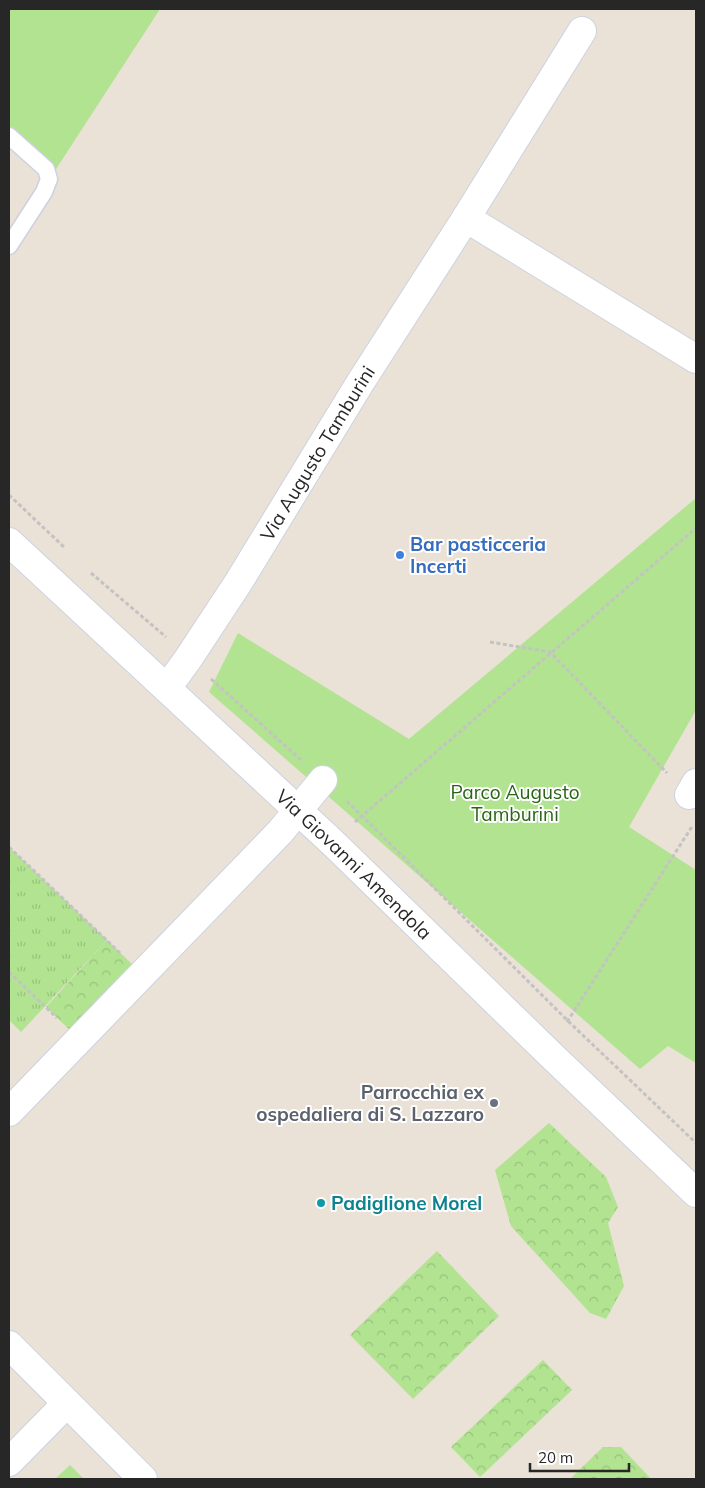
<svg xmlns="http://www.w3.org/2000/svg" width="705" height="1488" viewBox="0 0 705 1488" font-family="Mulish,sans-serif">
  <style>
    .grass { fill: url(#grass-tufts) }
    .forest { fill: url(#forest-crowns) }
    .park { fill: #b1e391 }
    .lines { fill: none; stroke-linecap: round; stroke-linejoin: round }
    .lane-casing { stroke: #cdd2e1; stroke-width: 19 }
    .street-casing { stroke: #cdd2e1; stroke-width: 30 }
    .secondary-casing { stroke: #cdd2e1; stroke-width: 30 }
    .path { stroke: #c3c3c3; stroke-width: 3; stroke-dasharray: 4 2.5; stroke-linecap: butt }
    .lane { stroke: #fff; stroke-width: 16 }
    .street { stroke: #fff; stroke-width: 28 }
    .secondary { stroke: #fff; stroke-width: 28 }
    .shop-dot { fill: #3f7fe0; stroke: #fff; stroke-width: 2 }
    .worship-dot { fill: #6b7280; stroke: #fff; stroke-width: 2 }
    .culture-dot { fill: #0f9aa8; stroke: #fff; stroke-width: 2 }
    .labels { text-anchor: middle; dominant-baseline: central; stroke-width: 4; stroke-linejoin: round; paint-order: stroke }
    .street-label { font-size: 19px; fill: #272727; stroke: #fff }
    .shop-label { font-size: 19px; font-weight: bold; fill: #366cbe; stroke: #fff; text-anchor: start }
    .park-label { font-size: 19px; fill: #2a6417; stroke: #fff }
    .worship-label { font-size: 19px; font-weight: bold; fill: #5b616d; stroke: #fff; text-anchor: end }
    .culture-label { font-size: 19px; font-weight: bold; fill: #0d838f; stroke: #fff; text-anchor: start }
  </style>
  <defs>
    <pattern id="grass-tufts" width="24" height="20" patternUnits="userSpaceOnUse" patternTransform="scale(1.25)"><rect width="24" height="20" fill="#b1e391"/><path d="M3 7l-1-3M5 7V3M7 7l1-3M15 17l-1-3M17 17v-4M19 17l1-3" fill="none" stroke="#98c37d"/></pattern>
    <pattern id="forest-crowns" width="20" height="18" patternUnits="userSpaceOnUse" patternTransform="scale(1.25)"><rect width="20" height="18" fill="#b1e391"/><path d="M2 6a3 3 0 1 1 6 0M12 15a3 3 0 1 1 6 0" fill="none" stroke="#98c37d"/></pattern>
  </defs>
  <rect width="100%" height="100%" fill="#eae1d7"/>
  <!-- grass -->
  <g class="grass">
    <polygon points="9,847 107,940 21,1032 9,1020"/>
    <polygon points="70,1465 84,1479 55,1479"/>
  </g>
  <!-- forest -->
  <g class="forest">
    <polygon points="107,940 134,966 73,1033 46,1007"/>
    <polygon points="549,1123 606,1177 618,1207 608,1223 624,1286 606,1319 590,1313 511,1226 495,1170"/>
    <polygon points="437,1251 499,1316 413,1399 350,1335"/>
    <polygon points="543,1360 572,1390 480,1477 451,1447"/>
    <polygon points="603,1447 621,1447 651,1479 570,1479"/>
  </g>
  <!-- park -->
  <g class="park">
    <polygon points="9,9 160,9 56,169 9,126"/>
    <polygon points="696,498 696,710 629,827 696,870 696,1063 668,1046 640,1069 209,692 238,633 409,739"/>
  </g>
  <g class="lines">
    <!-- lane casing -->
    <g class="lane-casing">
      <polyline id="lane" points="9,136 46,169 49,179 44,192 9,246"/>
    </g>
    <!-- street casing -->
    <g class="street-casing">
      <g id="street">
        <polyline points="466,218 696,359"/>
        <path id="s1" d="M167,688L188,659L238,583L360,383L466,218L582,31"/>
        <polyline points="689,795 696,783"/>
        <polyline points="9,1112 280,832 323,780"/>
        <polyline points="9,1345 143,1479"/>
        <polyline points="9,1462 67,1403"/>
      </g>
    </g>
    <!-- secondary casing -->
    <g class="secondary-casing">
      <g id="secondary">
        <path id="s2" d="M9,542L333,843L551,1055L696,1193"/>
      </g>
    </g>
    <!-- path -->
    <g class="path">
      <polyline points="9,495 65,548"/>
      <polyline points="91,573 166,637"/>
      <polyline points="490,642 550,652 667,773"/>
      <polyline points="211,679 301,760"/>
      <polyline points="347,801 568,1021 696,1143"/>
      <polyline points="355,822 696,528"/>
      <polyline points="9,847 120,953"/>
      <polyline points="9,972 57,1018"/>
      <polyline points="567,1022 693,825"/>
    </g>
    <!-- lane -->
    <use href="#lane" class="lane"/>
    <!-- street -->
    <use href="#street" class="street"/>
    <!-- secondary -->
    <use href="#secondary" class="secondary"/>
  </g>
  <!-- markers -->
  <circle class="shop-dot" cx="400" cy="555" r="5"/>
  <circle class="worship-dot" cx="494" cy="1103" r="5"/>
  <circle class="culture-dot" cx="321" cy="1203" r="5"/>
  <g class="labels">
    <!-- street labels -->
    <g class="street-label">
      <text stroke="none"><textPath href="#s1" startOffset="279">Via Augusto Tamburini</textPath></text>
      <text stroke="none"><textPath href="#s2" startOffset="472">Via Giovanni Amendola</textPath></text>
    </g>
    <!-- shop labels -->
    <g class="shop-label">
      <text x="410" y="544">Bar pasticceria<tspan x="410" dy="22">Incerti</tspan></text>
    </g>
    <!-- park labels -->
    <g class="park-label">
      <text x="515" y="792">Parco Augusto<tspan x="515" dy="22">Tamburini</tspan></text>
    </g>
    <!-- worship labels -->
    <g class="worship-label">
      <text x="484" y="1092">Parrocchia ex<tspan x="484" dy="22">ospedaliera di S. Lazzaro</tspan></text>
    </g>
    <!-- culture labels -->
    <g class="culture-label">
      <text x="331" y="1203">Padiglione Morel</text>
    </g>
  </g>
  <!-- border -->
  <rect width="705" height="1488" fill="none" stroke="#272727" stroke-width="20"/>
  <!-- scale -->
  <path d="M530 1463v8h99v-8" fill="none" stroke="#272727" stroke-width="2.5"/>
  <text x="538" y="1463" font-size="15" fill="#272727" stroke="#ffffff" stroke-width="4" paint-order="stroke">20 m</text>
</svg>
